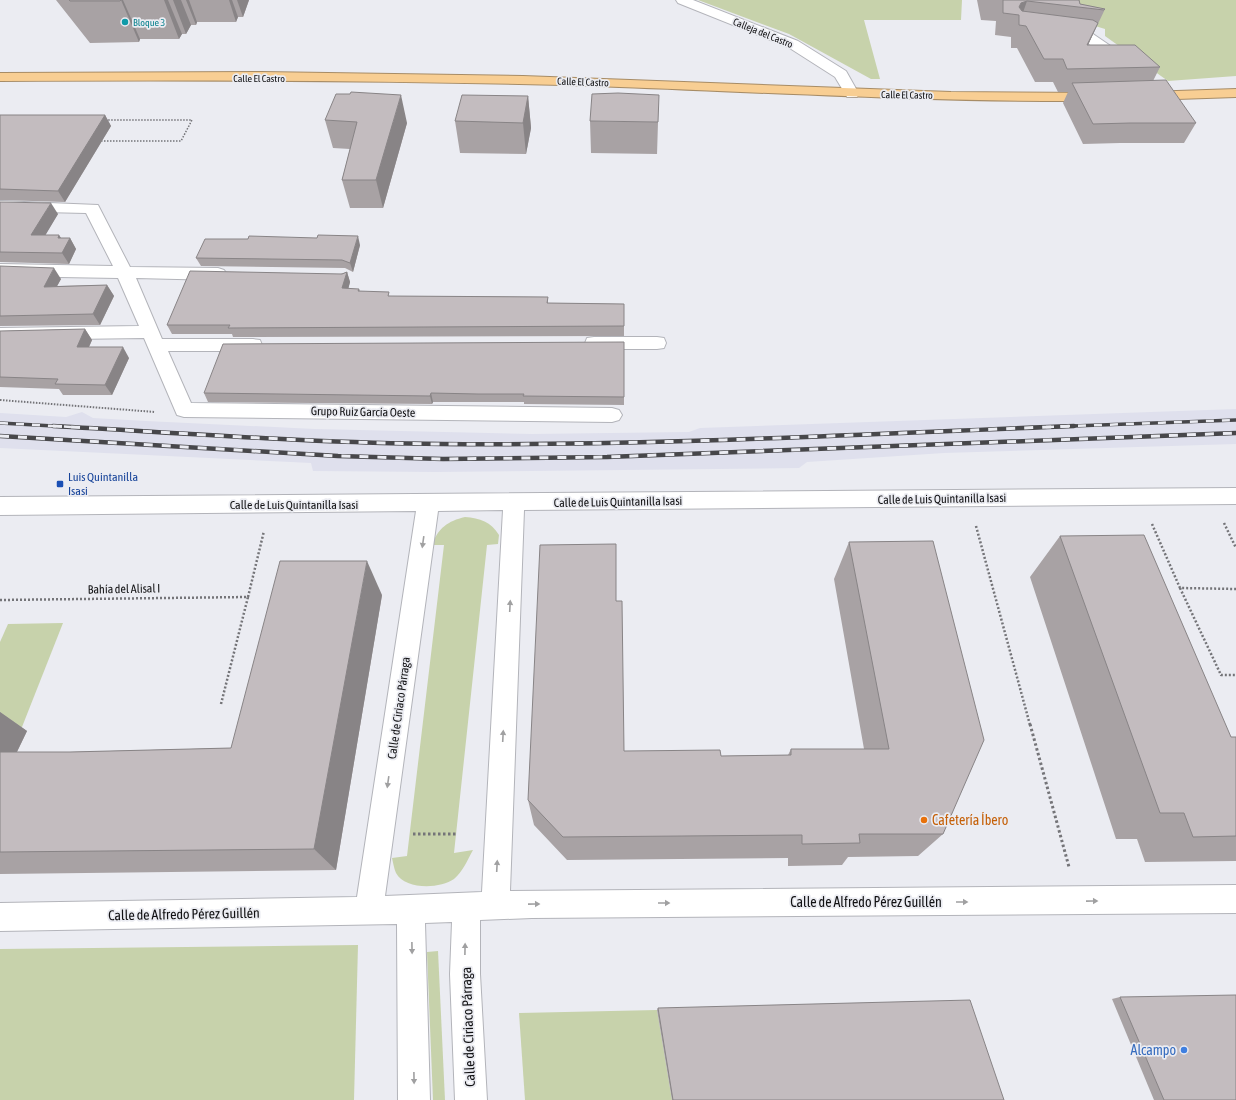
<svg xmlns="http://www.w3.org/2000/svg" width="1236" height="1100" viewBox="0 0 1236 1100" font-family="'Asap Condensed',sans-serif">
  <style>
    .built { fill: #dfe0ed }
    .green { fill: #c7d2ab }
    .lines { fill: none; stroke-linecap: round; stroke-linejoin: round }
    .minor-casing { stroke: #b3b4ba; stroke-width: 2 }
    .highway-casing { stroke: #a78c66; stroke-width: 2 }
    .path-far3 { stroke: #747478; stroke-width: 1.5; stroke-dasharray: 1.5 1.5; stroke-linecap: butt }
    .path-far2 { stroke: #747478; stroke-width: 2; stroke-dasharray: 1.5 1.5; stroke-linecap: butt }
    .path-far1 { stroke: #747478; stroke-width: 2.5; stroke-dasharray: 2 2; stroke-linecap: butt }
    .path { stroke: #747478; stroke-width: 3; stroke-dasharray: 2.5 2.5; stroke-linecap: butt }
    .minor { fill: #fff; fill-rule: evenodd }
    .highway { fill: #f8ce93; fill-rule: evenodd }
    .rail-far1-casing { stroke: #47474a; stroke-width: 3.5 }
    .rail-casing { stroke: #47474a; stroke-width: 4.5 }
    .rail-far1 { stroke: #ebecf2; stroke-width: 2.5; stroke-dasharray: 8; stroke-linecap: butt }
    .rail { stroke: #ebecf2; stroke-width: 3; stroke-dasharray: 9; stroke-linecap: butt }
    .wall { fill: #a8a2a4 }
    .shaded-wall { fill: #888486 }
    .building { fill: #c3bcbf; stroke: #888486 }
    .oneway { fill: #a0a0a1 }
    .culture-dot { fill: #0f9aa8; stroke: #ebecf2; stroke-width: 1.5 }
    .transit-dot { fill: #1a4fb4; stroke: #ebecf2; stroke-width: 1.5 }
    .food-dot { fill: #e8710a; stroke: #ebecf2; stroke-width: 1.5 }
    .shop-dot { fill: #3f7fe0; stroke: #ebecf2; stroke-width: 1.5 }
    .labels { text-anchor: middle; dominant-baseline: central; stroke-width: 3.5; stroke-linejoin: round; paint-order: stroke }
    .far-culture-label { font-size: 10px; fill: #0d838f; stroke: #ebecf2; text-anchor: start }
    .far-street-label { font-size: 10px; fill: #111113; stroke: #ebecf2 }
    .street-label { font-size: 12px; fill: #111113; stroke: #ebecf2 }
    .transit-label { font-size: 12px; fill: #164399; stroke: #ebecf2; text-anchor: start }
    .near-food-label { font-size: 14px; fill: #c56008; stroke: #ebecf2; text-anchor: start }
    .near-street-label { font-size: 14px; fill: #111113; stroke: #ebecf2 }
    .near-shop-label { font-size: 14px; fill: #366cbe; stroke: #ebecf2; text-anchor: end }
  </style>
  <rect width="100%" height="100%" fill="#ebecf2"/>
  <!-- built -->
  <polygon class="built" points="1236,409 1236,444 944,453 807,462 799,468 435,472 313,471 311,463 0,448 0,413 66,417 82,412 93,418 146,421 315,429 532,434 689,432 700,428"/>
  <!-- green -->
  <g class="green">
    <polygon points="698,0 962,0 961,20 864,20 880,79 871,79 789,34"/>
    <polygon points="1034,0 1236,0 1236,76 1168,81 1105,36 1105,29 1079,21"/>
    <path d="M465,517C480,518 491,522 499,535L498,544L487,545L454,853L473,850C467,861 463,871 454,879C440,889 405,890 396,873C394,869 393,862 392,858L407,856L444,545H432C438,528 448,521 465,517Z"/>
    <polygon points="63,623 22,727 0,727 0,642 8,624"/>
    <polygon points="358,945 354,1100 0,1100 0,949"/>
    <polygon points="438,951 445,1100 433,1100 427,952"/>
    <polygon points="657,1010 672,1100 525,1100 519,1013"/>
  </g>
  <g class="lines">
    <!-- minor casing -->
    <g class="minor-casing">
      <g id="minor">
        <polygon points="676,0 693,0 798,41 846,71 859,94 857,97 847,97 835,77 788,47 678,3"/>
        <polygon points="1062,30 1093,34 1134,62 1132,65 1122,65 1084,41 1057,37 1055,34 1057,31"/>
        <polygon points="0,201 98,205 130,267 218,268 224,270 227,274 224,278 218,280 136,278 162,339 253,339 260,340 262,345 260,350 253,351 168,351 191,403 612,408 619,410 622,415 619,420 612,422 184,417 177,415 144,338 0,340 0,328 139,326 118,278 0,276 0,264 113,266 86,213 0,211"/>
        <polygon points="594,337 657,337 664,338 666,343 664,348 657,349 594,349 587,348 585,343 587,338"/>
        <path d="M1236,488V504L524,510L510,891L1236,885V913L532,918L480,920V974L487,1100H455L450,974L452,922L425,923L430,1100H398L397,924L0,931V903L357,897L416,511L0,515V497ZM503,510L482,892L385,896L438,511Z"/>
      </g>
    </g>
    <!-- highway casing -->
    <g class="highway-casing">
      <g id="highway">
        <path d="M262,72L523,76L951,92L1094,93L1099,94L1101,97L1099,100L1094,101C927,102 761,92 594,86C396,80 198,80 0,81V73Z"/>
        <polygon points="1236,89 1236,97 1147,100 1142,99 1140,96 1142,93 1147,92"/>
      </g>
    </g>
    <!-- path-far3 -->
    <polyline class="path-far3" points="98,141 181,141 192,120 106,120"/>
    <!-- path-far2 -->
    <polyline class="path-far2" points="0,400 155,412"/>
    <!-- path-far1 -->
    <g class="path-far1">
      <polyline points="1224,523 1236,548"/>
      <polyline points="1152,524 1180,588 1236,589"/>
      <polyline points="976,526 1030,725"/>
      <polyline points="1180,588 1221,675 1236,675"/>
      <polyline points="0,600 248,597 264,531"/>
      <polyline points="221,704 248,597"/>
    </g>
    <!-- path -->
    <g class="path">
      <polyline points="1030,724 1069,867"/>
      <polyline points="413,834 456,834"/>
    </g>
    <!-- minor -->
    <use href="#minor" class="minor"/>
    <!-- highway -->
    <use href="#highway" class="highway"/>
    <!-- rail-far1 casing -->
    <g class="rail-far1-casing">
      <g id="rail-far1">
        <polyline points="0,423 71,427"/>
        <polyline points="1046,427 1236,420"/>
      </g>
    </g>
    <!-- rail casing -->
    <g class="rail-casing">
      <g id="rail">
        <path d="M53,426C183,433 312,443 442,444C653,446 863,434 1074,426"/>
        <polyline points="0,436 338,456 443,459 607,457 1236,433"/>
      </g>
    </g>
    <!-- rail-far1 -->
    <use href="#rail-far1" class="rail-far1"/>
    <!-- rail -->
    <use href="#rail" class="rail"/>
  </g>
  <!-- wall -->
  <g class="wall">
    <polygon points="56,0 249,0 243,17 238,17 236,22 197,22 196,25 191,25 186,34 182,34 179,39 140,39 139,42 90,43"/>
    <polygon points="977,0 1079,0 1080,4 1105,9 1088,45 1160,67 1153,81 1196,123 1184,143 1120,143 1083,144 1063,103 1068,92 1058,92 1053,82 1035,82 1017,48 1011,48 1011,37 995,35 996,21 981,20"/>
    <polygon points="528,96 531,128 526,154 460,153 455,121"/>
    <polygon points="0,115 105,115 111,126 65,202 0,200"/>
    <polygon points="325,120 407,123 383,208 350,208 342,180 350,149 333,148"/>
    <polygon points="590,121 658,122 657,154 591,153"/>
    <polygon points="0,202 58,214 45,235 61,238 70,238 76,249 69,264 0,262"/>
    <polygon points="360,245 353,272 345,268 201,266 196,258"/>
    <polygon points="0,266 61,279 57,286 107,285 114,296 100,325 0,326"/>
    <polygon points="347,272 350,282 348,289 359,289 360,291 390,296 548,297 548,303 624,304 624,336 233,337 232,334 172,334 167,325"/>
    <polygon points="85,329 92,340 89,347 129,358 112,395 63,395 59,389 0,387 0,331"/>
    <polygon points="624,342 624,405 524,404 524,402 433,402 432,404 208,402 204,393"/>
    <polygon points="1060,536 1231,737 1236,737 1236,861 1145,862 1137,839 1116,839 1030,577"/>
    <polygon points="849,542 943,834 918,856 848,857 842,865 788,866 788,858 567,860 534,825 528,800 616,601 624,751 721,756 788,755 791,749 864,749 834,579"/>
    <polygon points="382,595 336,870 0,874 0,712 27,731 17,752 70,752 231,748"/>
    <polygon points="1120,997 1236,1100 1154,1100 1112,999"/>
    <polygon points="658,1008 1004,1100 672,1100 657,1010"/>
  </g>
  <!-- shaded-wall -->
  <g class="shaded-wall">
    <polygon points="121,0 123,0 140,39 139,42"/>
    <polygon points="164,0 168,0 182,34 179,39"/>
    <polygon points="173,0 181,0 191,25 186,34"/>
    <polygon points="186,0 189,0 197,22 196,25"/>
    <polygon points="229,0 232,0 238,17 236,22"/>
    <polygon points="237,0 249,0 243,17"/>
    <polygon points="1027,1 1019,24 1019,15 1016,14 1021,3"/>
    <polygon points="1098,23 1088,45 1087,45"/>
    <polygon points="401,95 407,123 383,208 376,180"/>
    <polygon points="528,96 531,128 526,154 523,123"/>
    <polygon points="105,115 111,126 65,202 58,191"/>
    <polygon points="51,203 58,214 39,246 31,235"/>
    <polygon points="59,235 66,245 70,238 76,249 69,264 62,253 58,238"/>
    <polygon points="358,236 360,245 353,272 350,263"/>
    <polygon points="54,268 61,279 51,297 44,287"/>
    <polygon points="347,272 350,282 346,298 342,288"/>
    <polygon points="107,285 114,296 100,325 93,314"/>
    <polygon points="85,329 92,340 84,358 77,347"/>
    <polygon points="123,347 129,358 112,395 105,385"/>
    <polygon points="431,393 433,402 432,404 430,396"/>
    <polygon points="367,561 382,595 336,870 314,849"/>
    <polygon points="0,712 27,731 10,766 0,773"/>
  </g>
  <!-- building -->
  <g class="building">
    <polygon points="69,0 121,0 120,1 70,1"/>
    <polygon points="1003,0 1079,0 1080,4 1105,9 1104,10 1027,1 1021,3 1019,7 1022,11 1093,20 1098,23 1087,45 1135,45 1160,67 1067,69 1063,59 1044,59 1026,26 1019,25 1019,15 1003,13"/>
    <polygon points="1166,80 1196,123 1130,123 1093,124 1072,83"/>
    <polygon points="351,92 401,95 376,180 342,180 357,122 325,120 336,94 350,94"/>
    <polygon points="618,93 659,95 658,122 590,121 592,94"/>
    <polygon points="462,95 528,96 523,123 455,121"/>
    <polygon points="0,115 105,115 58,191 0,189"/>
    <polygon points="0,202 51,203 31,235 59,235 58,238 70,238 62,253 0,252"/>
    <polygon points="318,235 358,236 350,263 342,260 196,258 205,239 248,239 249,236 317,238"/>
    <polygon points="0,266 54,268 44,287 107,285 93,314 0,316"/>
    <polygon points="190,271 342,274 347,272 342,288 359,289 358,291 389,292 388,296 548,297 547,303 624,304 624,326 228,328 230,325 167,325"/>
    <polygon points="85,329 77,347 123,347 105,385 55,384 58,379 0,377 0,331"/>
    <polygon points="624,342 624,397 523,396 524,394 478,394 431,393 430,396 204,393 223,344"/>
    <polygon points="1144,535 1231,737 1236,737 1236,836 1193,837 1184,813 1160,813 1060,536"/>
    <polygon points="933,541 984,740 943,834 859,834 860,843 802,844 802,835 563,837 528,800 540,545 616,544 616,601 622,601 624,751 720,750 721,756 791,755 791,749 889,749 849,542"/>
    <polygon points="280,561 367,561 314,849 0,852 0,752 70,752 231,748"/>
    <polygon points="1236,995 1236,1100 1164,1100 1120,997"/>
    <polygon points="970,1000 1004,1100 673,1100 658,1008"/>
  </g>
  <!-- one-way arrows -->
  <defs><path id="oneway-solid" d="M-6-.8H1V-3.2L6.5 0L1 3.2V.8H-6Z"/></defs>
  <g class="oneway">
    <use href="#oneway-solid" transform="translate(423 542) rotate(98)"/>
    <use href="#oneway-solid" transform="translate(510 606) rotate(-87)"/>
    <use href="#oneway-solid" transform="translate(503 736) rotate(-87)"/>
    <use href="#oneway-solid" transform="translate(388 782) rotate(98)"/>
    <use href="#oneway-solid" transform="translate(497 866) rotate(-87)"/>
    <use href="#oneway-solid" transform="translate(1092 901) rotate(-1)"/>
    <use href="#oneway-solid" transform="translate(962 902)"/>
    <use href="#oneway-solid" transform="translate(664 903)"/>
    <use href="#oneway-solid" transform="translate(534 904) rotate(-1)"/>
    <use href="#oneway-solid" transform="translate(412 948) rotate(89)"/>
    <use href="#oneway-solid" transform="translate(465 949) rotate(-89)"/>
    <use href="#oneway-solid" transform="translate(414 1078) rotate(89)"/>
  </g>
  <!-- markers -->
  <circle class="culture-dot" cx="125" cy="22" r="4"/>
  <rect class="transit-dot" x="56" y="480" width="8" height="8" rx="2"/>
  <circle class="food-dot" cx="924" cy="820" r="4"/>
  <circle class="shop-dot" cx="1184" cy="1050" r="4"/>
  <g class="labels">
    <!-- far-culture labels -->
    <g class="far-culture-label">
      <text x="133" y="22">Bloque 3</text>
    </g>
    <!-- far-street labels -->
    <g class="far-street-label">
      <text transform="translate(763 33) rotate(22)">Calleja del Castro</text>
      <text x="259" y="78">Calle El Castro</text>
      <text transform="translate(583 82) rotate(2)">Calle El Castro</text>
      <text transform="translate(907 95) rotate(1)">Calle El Castro</text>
    </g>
    <!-- street labels -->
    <g class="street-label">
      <text transform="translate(363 412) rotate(1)">Grupo Ruiz García Oeste</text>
      <text transform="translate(942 499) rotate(-1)">Calle de Luis Quintanilla Isasi</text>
      <text transform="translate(618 502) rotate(-1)">Calle de Luis Quintanilla Isasi</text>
      <text x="294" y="505">Calle de Luis Quintanilla Isasi</text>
      <text transform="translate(124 589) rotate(-1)">Bahía del Alisal I</text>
      <text transform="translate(399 708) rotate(-82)">Calle de Ciriaco Párraga</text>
    </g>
    <!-- transit labels -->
    <g class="transit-label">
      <text x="68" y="477">Luis Quintanilla<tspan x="68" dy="14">Isasi</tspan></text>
    </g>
    <!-- near-food labels -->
    <g class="near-food-label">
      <text x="932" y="820">Cafetería Íbero</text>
    </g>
    <!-- near-street labels -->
    <g class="near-street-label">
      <text x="866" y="902">Calle de Alfredo Pérez Guillén</text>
      <text transform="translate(184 914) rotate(-1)">Calle de Alfredo Pérez Guillén</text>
      <text transform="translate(468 1027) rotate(-92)">Calle de Ciriaco Párraga</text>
    </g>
    <!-- near-shop labels -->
    <g class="near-shop-label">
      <text x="1176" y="1050">Alcampo</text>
    </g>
  </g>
</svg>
